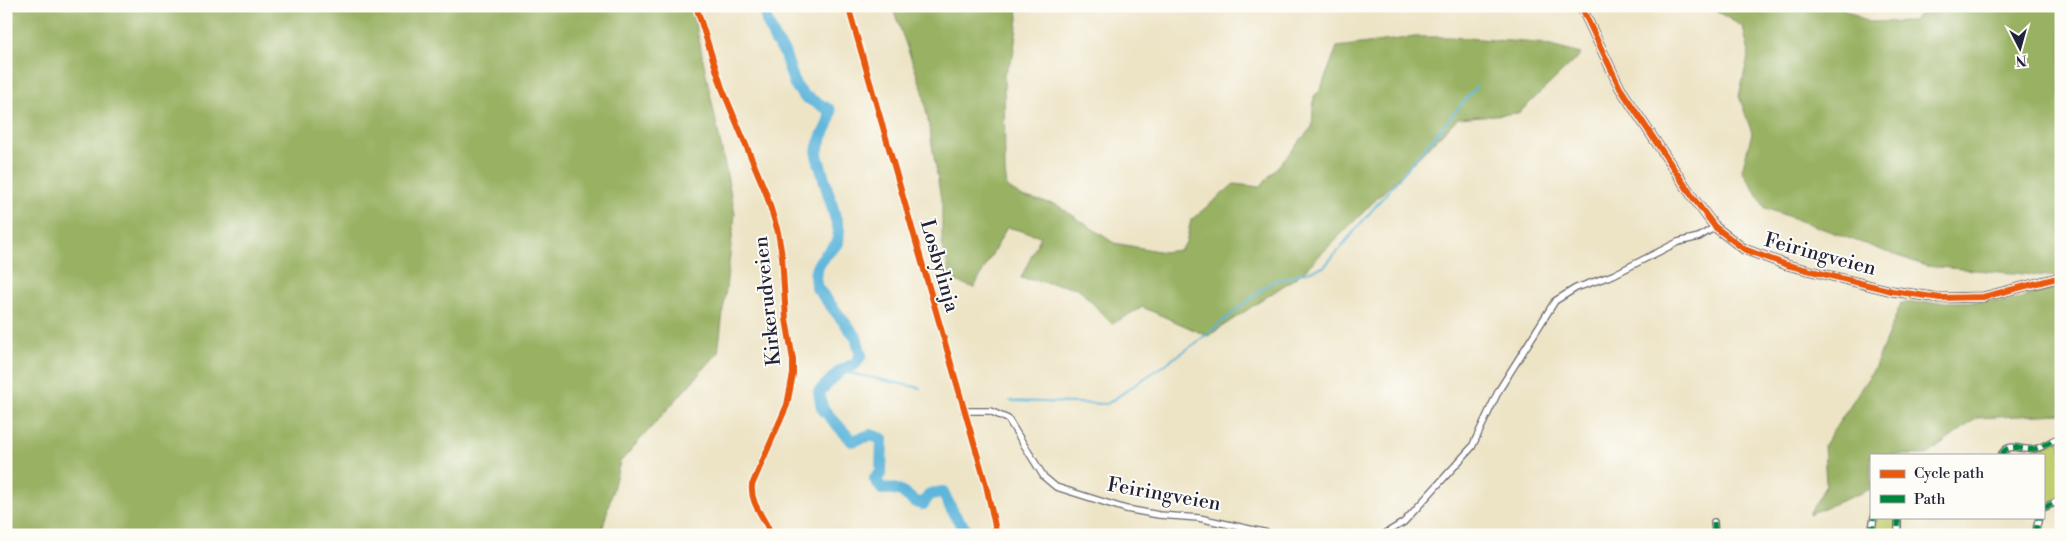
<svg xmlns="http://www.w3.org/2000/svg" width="2067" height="541" viewBox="0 0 2067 541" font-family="'Libre Bodoni',serif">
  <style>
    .green { fill: #c1ce70; stroke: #727856 }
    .forest { fill: #98b162; stroke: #5d6a4e }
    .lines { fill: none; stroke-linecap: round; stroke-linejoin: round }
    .stream { stroke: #5fb6db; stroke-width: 2 }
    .river { stroke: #5fb6db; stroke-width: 12 }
    .street-casing { stroke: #69666c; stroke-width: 8 }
    .secondary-casing { stroke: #69666c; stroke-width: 11 }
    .street { stroke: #fff; stroke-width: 5.5 }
    .secondary { stroke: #fff; stroke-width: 9 }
    .quiet { stroke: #00873e; stroke-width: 5; stroke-dasharray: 10 5; stroke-linecap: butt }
    .cycleway-casing { stroke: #fdfcf7; stroke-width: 9 }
    .cycleway { stroke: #e8590c; stroke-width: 6 }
    .labels { text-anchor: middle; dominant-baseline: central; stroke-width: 4; stroke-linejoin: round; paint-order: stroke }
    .street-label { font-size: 20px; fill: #22223b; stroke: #fdfcf7 }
  </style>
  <rect width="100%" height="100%" fill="#fdfcf7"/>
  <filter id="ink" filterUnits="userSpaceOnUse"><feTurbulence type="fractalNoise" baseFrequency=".02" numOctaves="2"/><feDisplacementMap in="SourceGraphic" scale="10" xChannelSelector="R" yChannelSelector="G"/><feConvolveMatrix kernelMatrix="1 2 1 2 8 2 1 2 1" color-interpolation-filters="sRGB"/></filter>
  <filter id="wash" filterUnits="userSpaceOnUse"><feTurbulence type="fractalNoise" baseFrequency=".0096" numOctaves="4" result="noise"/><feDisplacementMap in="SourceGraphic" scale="20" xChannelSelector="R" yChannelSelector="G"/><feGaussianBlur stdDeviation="1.12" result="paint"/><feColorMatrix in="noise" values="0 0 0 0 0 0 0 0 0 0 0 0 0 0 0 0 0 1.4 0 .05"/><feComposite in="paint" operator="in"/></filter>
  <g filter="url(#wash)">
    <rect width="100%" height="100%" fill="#ede4c6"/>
    <!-- green -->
    <g class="green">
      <polygon points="2061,440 2061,498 2044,505 2043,455 2041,455 2045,445"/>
      <polygon points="1878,517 1896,517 1897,535 1873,535 1874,526"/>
    </g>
    <!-- forest -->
    <g class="forest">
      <polygon points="6,6 692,6 735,214 718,353 620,462 601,535 6,535"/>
      <polygon points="892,6 1017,6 1018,18 1013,57 1004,74 1005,172 1007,187 1021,196 1057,205 1114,243 1164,252 1180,250 1186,243 1191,220 1234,184 1260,187 1312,127 1314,96 1320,91 1337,47 1415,37 1449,37 1539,43 1581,54 1519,113 1458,118 1301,274 1208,336 1142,307 1112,324 1078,288 1021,278 1041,236 1007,227 974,288 951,279 942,243 942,205 923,91"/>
      <polygon points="1708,6 1838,6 1868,22 1913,21 1927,6 2061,6 2061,277 1926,266 1765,208 1742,170 1752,133 1739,96 1749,53 1743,27"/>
      <polygon points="2061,287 2061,414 1977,418 1927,455 1871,455 1871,489 1809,514 1826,485 1824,445 1874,369 1901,303 2009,301"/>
    </g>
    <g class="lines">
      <!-- stream -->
      <g class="stream">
        <polyline points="840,371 920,388"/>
        <polyline points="1010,401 1107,404 1196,343 1271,282 1324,267 1477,86"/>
      </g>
      <!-- river -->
      <path class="river" d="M763,6L767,21L775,40L784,52L795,85L804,96L830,110C832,127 817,136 817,155L839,230L838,243C824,256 810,267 817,288L856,337L861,355L855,364L840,371L819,392L822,408L852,441L871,435L882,439L881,473L875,479L882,489C910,487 903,500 923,504L930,494L943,492C951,510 958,523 973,535"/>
    </g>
  </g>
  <g filter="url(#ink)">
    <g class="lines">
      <!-- street casing -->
      <g class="street-casing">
        <g id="street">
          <path d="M696,6L722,88L766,193L778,232L782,256L786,319L793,360V374L787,405L752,485C750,505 765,517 771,535"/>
          <polyline points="964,411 990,411 1008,419 1044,477 1056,487 1126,509 1159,515 1199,518 1277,535"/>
          <path d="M2001,455C2010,440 2022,452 2035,449C2044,447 2051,440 2061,437"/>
          <polyline points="2043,508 2061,500"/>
          <polyline points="1898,517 1898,535"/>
          <polyline points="1714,522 1715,535"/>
          <polyline points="1383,535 1404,522 1472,447 1499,390 1555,301 1576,288 1613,275 1678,242 1699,237 1715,227"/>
          <polyline points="1871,535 1874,517"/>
          <polyline points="2035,535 2039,517"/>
        </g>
      </g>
      <!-- secondary casing -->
      <g class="secondary-casing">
        <polyline id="secondary" points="1581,6 1620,88 1694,199 1715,227 1744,249 1787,265 1892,291 1940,298 1983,297 2061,277"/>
      </g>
      <!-- street -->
      <use href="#street" class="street"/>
      <!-- secondary -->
      <use href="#secondary" class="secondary"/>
      <!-- quiet -->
      <g class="quiet">
        <path d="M2001,455C2010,440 2022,452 2035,449C2044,447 2051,440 2061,437"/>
        <polyline points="2043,508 2061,500"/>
        <polyline points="1898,517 1898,535"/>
        <polyline points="1714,522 1715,535"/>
        <polyline points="1871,535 1874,517"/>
        <polyline points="2035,535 2039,517"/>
      </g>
      <!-- cycleway casing -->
      <g class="cycleway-casing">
        <g id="cycleway">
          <path d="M696,6L722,88L766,193L778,232L782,256L786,319L793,360V374L787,405L752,485C750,505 765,517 771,535"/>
          <polyline points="848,6 986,485 997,535"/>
          <polyline points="1581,6 1620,88 1694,199 1715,227 1744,249 1787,265 1892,291 1940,298 1983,297 2061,277"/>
        </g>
      </g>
      <!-- cycleway -->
      <use href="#cycleway" class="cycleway"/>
    </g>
  </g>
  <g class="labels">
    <!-- street labels -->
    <g class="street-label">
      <text transform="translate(1820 255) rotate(15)">Feiringveien</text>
      <text transform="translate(939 266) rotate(74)">Losbylinja</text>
      <text transform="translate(768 301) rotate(-96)">Kirkerudveien</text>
      <text transform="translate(1164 495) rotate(10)">Feiringveien</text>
    </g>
  </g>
  <!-- margin -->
  <rect width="2067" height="541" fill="none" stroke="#fdfcf7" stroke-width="25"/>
  <!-- legend -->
  <rect x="1870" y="454" width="175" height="65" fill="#fdfcf7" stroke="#a5a5ac"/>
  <rect x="1880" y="470" width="25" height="8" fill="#e8590c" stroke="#a5a5ac"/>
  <text x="1914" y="478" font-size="15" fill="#22223b">Cycle path</text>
  <rect x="1880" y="495" width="25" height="8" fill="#00873e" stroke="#a5a5ac"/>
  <text x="1914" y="504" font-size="15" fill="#22223b">Path</text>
  <!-- north arrow -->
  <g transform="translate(2020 48) rotate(174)" stroke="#fdfcf7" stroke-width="4" paint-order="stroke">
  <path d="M0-4L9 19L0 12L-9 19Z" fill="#22223b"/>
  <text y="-8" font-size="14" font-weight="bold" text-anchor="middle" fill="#22223b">N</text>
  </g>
</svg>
